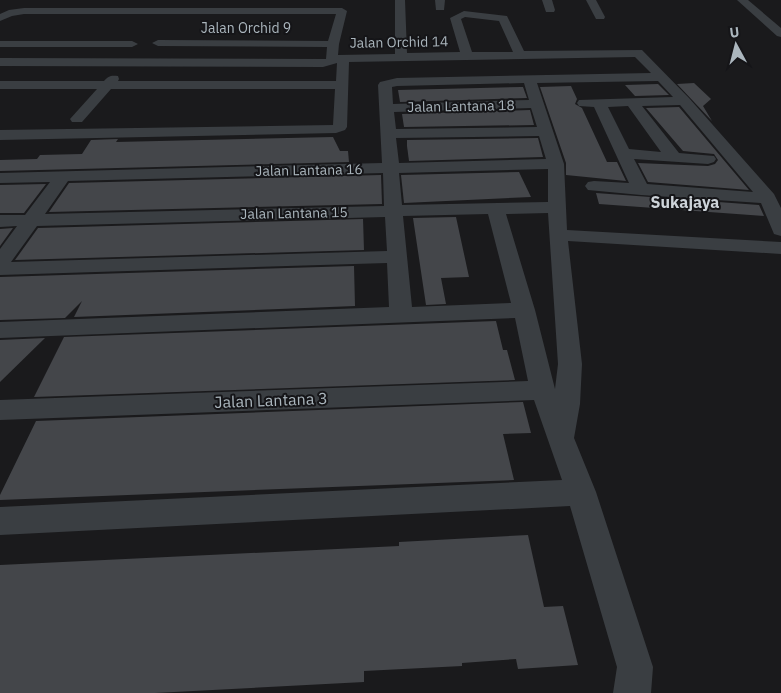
<svg xmlns="http://www.w3.org/2000/svg" width="781" height="693" viewBox="0 0 781 693" font-family="'IBM Plex Sans',sans-serif">
  <style>
    .building { fill: #44464a }
    .lines { fill: none; stroke-linecap: round; stroke-linejoin: round }
    .minor { fill: #3a3e42; fill-rule: evenodd }
    .labels { text-anchor: middle; dominant-baseline: central; stroke-width: 4; stroke-linejoin: round; paint-order: stroke }
    .far-street-label { font-size: 14px; fill: #abb6bd; stroke: #151518 }
    .far-quarter-label { font-size: 16px; font-weight: bold; fill: #cdd3d9; stroke: #151518 }
    .street-label { font-size: 16px; fill: #abb6bd; stroke: #151518 }
  </style>
  <rect width="100%" height="100%" fill="#1a1a1c"/>
  <!-- building -->
  <g class="building">
    <polygon points="694,83 711,99 703,106 712,121 677,84"/>
    <polygon points="658,84 669,95 635,96 625,85"/>
    <polygon points="571,86 577,99 575,104 582,108 607,162 617,162 626,181 566,175 566,163 540,87"/>
    <polygon points="521,87 523,87 527,98 400,102 398,90"/>
    <polygon points="679,107 749,190 648,182 638,163 708,166 715,164 718,160 714,154 683,151 646,108"/>
    <polygon points="530,110 534,125 404,127 402,114"/>
    <polygon points="333,137 340,151 348,151 349,162 0,171 0,160 37,159 40,155 82,154 91,140 118,139 116,142"/>
    <polygon points="538,138 543,157 409,161 407,146 407,140"/>
    <polygon points="519,172 531,197 404,203 401,175"/>
    <polygon points="381,175 382,204 49,212 69,183"/>
    <polygon points="46,184 24,213 0,213 0,185"/>
    <polygon points="596,193 759,205 764,216 599,204"/>
    <polygon points="456,217 469,277 441,278 446,304 426,305 413,218"/>
    <polygon points="363,219 364,250 15,260 38,228"/>
    <polygon points="13,228 0,246 0,229"/>
    <polygon points="354,266 355,306 74,317 82,301 65,318 0,320 0,277"/>
    <polygon points="496,321 503,350 507,350 515,380 34,397 64,337"/>
    <polygon points="45,338 0,382 0,340"/>
    <polygon points="523,402 531,433 503,434 514,480 0,500 0,495 36,421"/>
    <polygon points="528,535 544,607 563,606 578,665 518,669 516,659 462,663 462,666 364,671 364,682 155,693 0,693 0,565 399,546 399,542"/>
  </g>
  <g class="lines">
    <!-- minor -->
    <g class="minor">
      <path d="M395,0H405L407,53L460,52L450,18L464,11L507,16L524,51L642,50L689,98L774,194L781,208V236L774,234L761,203L641,195L588,190L585,186L588,182L594,181L629,183L594,107L579,106L577,103L579,100L673,97L658,81L537,83L564,164L567,230L781,242V254L568,241L582,364L580,404L574,438L596,492L653,667L651,693H613L617,667L570,506L0,535V507L562,480L534,400L0,420V400L528,381L515,318L0,338V322L389,307L387,263L0,275V249L17,226L0,227V215H25L50,182L0,183V173L382,163L378,85L380,82L397,78L651,73L635,57L349,62L347,127L345,130L336,133L0,140V130L333,125L335,89H111L82,122H72L70,119L97,89H0V81H104C108,76 111,75 118,76L119,79L118,81H336L337,63L323,67L0,66V58L323,59H326L327,47L158,46L152,43L158,40L328,41L336,14H24L12,16L0,21V14L9,10L24,8H342L347,11L339,44L338,55L395,54ZM465,17L499,21L513,52H472L461,19ZM524,83L529,100L393,104L392,87L397,86ZM680,105L753,192L647,184L634,159L708,164L714,162L716,159L714,156L679,153L642,106ZM628,106L661,152L629,149L608,107ZM531,108L537,127L396,129L394,112ZM539,136L546,159L399,163L396,138ZM548,169V202L402,205L399,173ZM383,173L384,206L45,214L68,181ZM548,213L558,364L555,389L535,310L506,214ZM488,214L511,303L412,307L403,216ZM385,217L387,251L11,262L37,226Z"/>
      <polygon points="435,0 445,0 444,10 436,10"/>
      <polygon points="542,0 552,0 555,10 554,12 546,12"/>
      <polygon points="586,0 596,0 605,17 604,19 596,19"/>
      <polygon points="737,0 748,0 781,28 781,37 777,36"/>
      <polygon points="0,41 132,41 138,44 132,47 0,47"/>
    </g>
  </g>
  <g class="labels">
    <!-- far-street labels -->
    <g class="far-street-label">
      <text x="246" y="28">Jalan Orchid 9</text>
      <text transform="translate(399 42) rotate(-1)">Jalan Orchid 14</text>
      <text transform="translate(461 106) rotate(-1)">Jalan Lantana 18</text>
      <text transform="translate(309 170) rotate(-1)">Jalan Lantana 16</text>
      <text transform="translate(294 213) rotate(-1)">Jalan Lantana 15</text>
    </g>
    <!-- far-quarter labels -->
    <g class="far-quarter-label">
      <text x="685" y="202">Sukajaya</text>
    </g>
    <!-- street labels -->
    <g class="street-label">
      <text transform="translate(271 400) rotate(-2)">Jalan Lantana 3</text>
    </g>
  </g>
  <!-- north arrow -->
  <g transform="translate(736 45) rotate(353)" stroke="#151518" stroke-width="4" paint-order="stroke">
  <path d="M0-4L9 19L0 12L-9 19Z" fill="#abb6bd"/>
  <text y="-8" font-size="14" font-weight="bold" text-anchor="middle" fill="#abb6bd">U</text>
  </g>
</svg>
